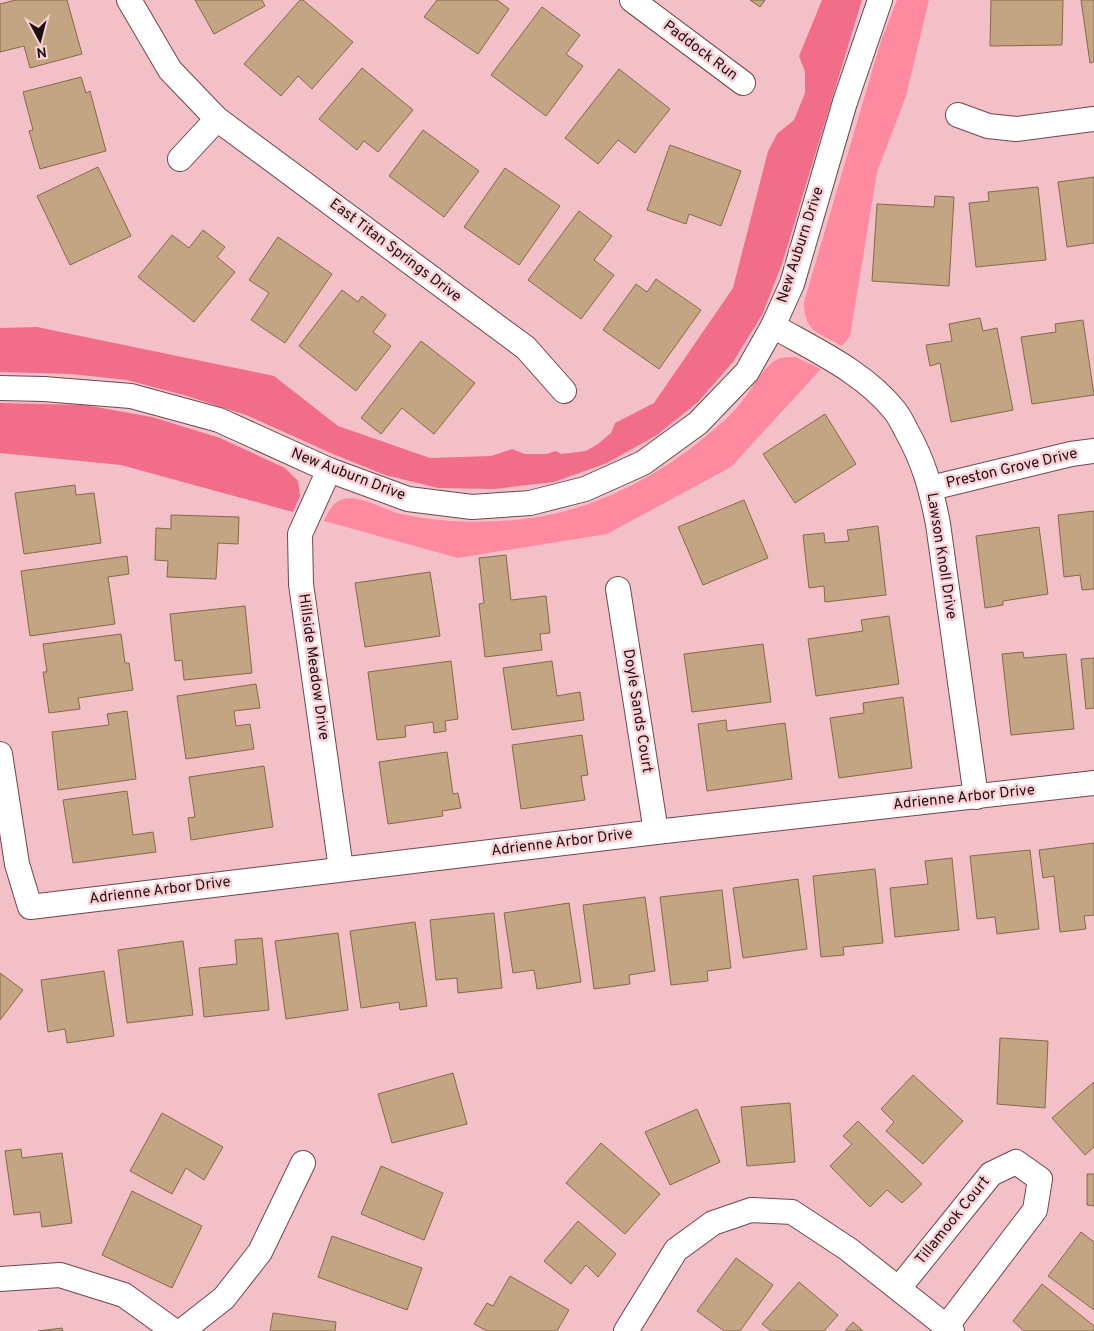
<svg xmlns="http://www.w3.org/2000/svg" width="1094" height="1331" viewBox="0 0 1094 1331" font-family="Overpass,sans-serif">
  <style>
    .green { fill: #fd8a9f }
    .forest { fill: #f26d89 }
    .building { fill: #c3a483; stroke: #856949 }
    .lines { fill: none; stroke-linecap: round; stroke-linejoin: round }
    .street-casing { stroke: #70464d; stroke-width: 26 }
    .street { stroke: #fff; stroke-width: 24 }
    .labels { text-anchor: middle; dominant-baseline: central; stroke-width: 5; stroke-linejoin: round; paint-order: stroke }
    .street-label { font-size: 15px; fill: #200f11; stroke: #f9d0d5 }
  </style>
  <rect width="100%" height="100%" fill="#f3c0c7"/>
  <!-- green -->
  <g class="green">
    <path d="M897,0H929L906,96L877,172L850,336L842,346C819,333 804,332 804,302L881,41Z"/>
    <path d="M795,357L821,369L731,467L607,534L458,558L324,521C328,512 333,502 343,499C363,495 382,510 401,514C447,524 498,524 544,516C602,505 659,475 705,437C718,426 733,414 743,400C754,387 763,365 780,358C785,357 791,357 795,357Z"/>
  </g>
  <!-- forest -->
  <g class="forest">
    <polygon points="822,0 862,0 782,264 762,315 733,362 698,402 657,435 607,463 554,482 494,489 438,488 385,475 333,454 246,415 187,396 127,380 71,374 0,372 0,328 37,327 274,376 338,426 430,458 491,456 512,449 525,454 546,454 556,451 561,454 586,451 598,444 611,433 615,423 654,403 733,288 768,151 777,134 794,120 805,93 805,72 799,56"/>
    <polygon points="0,403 85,405 152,417 220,438 285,468 298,481 300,496 293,512 121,465 0,453"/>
  </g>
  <!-- building -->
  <g class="building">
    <polygon points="16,0 67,0 82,54 30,68 24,46 0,52 0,4"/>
    <polygon points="195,0 262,0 265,6 214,34"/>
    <polygon points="300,0 303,0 353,42 312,89 298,76 281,96 244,64"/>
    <polygon points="437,0 497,0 509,9 478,54 424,17"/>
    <polygon points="750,0 765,0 760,7"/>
    <polygon points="991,0 1063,0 1062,45 990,46"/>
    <polygon points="1081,0 1094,0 1094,62 1090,63"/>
    <polygon points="542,7 580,35 566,54 583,66 546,116 491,75"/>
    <polygon points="362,68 413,110 378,152 364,141 357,150 319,119"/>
    <polygon points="619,69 670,109 635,153 618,140 598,164 565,138"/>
    <polygon points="81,77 86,93 90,91 106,151 40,169 29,131 33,130 23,92"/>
    <polygon points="423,130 479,171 444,217 389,176"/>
    <polygon points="670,145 741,171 721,226 689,214 686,224 647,210"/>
    <polygon points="98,167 131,236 70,265 37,196"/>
    <polygon points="505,168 560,206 519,265 464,227"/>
    <polygon points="1094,177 1094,243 1067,247 1058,182"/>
    <polygon points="1038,187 1046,260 976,267 969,203 989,201 988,192"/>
    <polygon points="935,196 954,197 949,286 872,281 877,204 934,207"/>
    <polygon points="579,211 612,236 594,260 614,275 581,319 528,280"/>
    <polygon points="203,230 225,247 217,257 235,272 194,322 138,277 172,235 189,248"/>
    <polygon points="278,237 332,274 285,343 251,320 269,293 249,280"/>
    <polygon points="656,279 701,310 659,369 603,330 636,284 647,292"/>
    <polygon points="342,290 358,302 362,296 386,315 373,332 391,346 356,391 299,346"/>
    <polygon points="980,318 983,331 997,328 1013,410 951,422 940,363 930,366 926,345 952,341 949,324"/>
    <polygon points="1083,320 1094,395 1032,404 1021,337 1056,332 1055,324"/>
    <polygon points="421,341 475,383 434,434 402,408 381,434 361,418"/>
    <polygon points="825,414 856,464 795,503 763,454"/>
    <polygon points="75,485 76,495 94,493 101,543 24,554 15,493"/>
    <polygon points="744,500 768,558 703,585 678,527"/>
    <polygon points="1094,511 1094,589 1082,590 1080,575 1064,577 1058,515"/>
    <polygon points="171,515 239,517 238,544 218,543 216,579 167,577 168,561 155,560 156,528 171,529"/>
    <polygon points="878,526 886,595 825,602 824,586 809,588 803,535 824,533 825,543 849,541 847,530"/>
    <polygon points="1039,527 1048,594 1003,601 1003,605 985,608 976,536"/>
    <polygon points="506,555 511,600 546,596 550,633 540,634 542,650 485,657 479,604 484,603 479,558"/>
    <polygon points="127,556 129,574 108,577 115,624 30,636 21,571"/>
    <polygon points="430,572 440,636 365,647 355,583"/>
    <polygon points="245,606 252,673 184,680 182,660 175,661 170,614"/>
    <polygon points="889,616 899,684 816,696 808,639 863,631 861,620"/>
    <polygon points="121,634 125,663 129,663 133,690 78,698 80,709 49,713 43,672 47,672 43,644"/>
    <polygon points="763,644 771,702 692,712 684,654"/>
    <polygon points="1023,652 1024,658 1066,654 1074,729 1011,735 1002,654"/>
    <polygon points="1094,658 1094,708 1086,709 1081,659"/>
    <polygon points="451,661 458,719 445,721 446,731 434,733 433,722 405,726 406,737 377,740 368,672"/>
    <polygon points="552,661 557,696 580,692 584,720 512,730 503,668"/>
    <polygon points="256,684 260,708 234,711 236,726 250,724 254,749 186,759 177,696"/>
    <polygon points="903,697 912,768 839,778 830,718 864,713 863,703"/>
    <polygon points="127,711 136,779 58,790 52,732 109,725 107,714"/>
    <polygon points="726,720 727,731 785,723 792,779 707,791 698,724"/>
    <polygon points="582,735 588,775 581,776 585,800 521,809 512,745"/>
    <polygon points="447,752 453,794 458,793 461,808 442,811 443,816 388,824 379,762"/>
    <polygon points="264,766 273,827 191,840 188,818 195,817 189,777"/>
    <polygon points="127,791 133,835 153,832 156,852 73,863 63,800"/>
    <polygon points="1094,843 1094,915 1084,916 1086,929 1060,932 1054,876 1043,878 1039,850"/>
    <polygon points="1030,850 1039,929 997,934 995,917 977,919 970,856"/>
    <polygon points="952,858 959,930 895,937 890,888 928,884 925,861"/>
    <polygon points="875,869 883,943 843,947 844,955 821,957 813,876"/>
    <polygon points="798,879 807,949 743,958 733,888"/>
    <polygon points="722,890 731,968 707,971 708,981 671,985 660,897"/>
    <polygon points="645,897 655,971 629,975 630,984 594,989 583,905"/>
    <polygon points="569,903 581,982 537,989 534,970 513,973 504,913"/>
    <polygon points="494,913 502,988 458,993 457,978 436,980 430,920"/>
    <polygon points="415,922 427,1006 400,1010 399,1002 361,1008 350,931"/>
    <polygon points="338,933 348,1010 286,1019 275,941"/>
    <polygon points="262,938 269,1010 204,1017 199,968 237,964 235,940"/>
    <polygon points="183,941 193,1015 127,1023 118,950"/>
    <polygon points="104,971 114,1036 67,1043 65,1029 48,1032 41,980"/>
    <polygon points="0,973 23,990 0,1020"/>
    <polygon points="1000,1038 1048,1041 1045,1108 997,1104"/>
    <polygon points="453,1073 467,1124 392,1143 378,1094"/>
    <polygon points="913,1075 963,1121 923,1164 886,1131 894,1122 881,1109"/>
    <polygon points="1094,1082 1094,1147 1085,1155 1052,1118"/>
    <polygon points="790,1103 795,1162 747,1166 741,1107"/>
    <polygon points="697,1109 720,1162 670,1185 645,1132"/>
    <polygon points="162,1113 223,1147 204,1180 186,1168 172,1194 130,1171"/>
    <polygon points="858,1121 922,1184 902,1203 887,1190 870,1207 830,1166 852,1144 843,1136"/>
    <polygon points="601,1143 660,1194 625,1234 566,1183"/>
    <polygon points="21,1149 22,1158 62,1153 72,1223 42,1227 40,1212 14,1215 5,1151"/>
    <polygon points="381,1166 443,1193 424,1240 361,1214"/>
    <polygon points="1087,1174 1094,1174 1094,1206 1087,1205"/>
    <polygon points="132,1191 202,1226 172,1288 102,1255"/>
    <polygon points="578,1221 616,1254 598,1277 586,1265 571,1284 544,1261"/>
    <polygon points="1081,1232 1094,1242 1094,1310 1048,1276"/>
    <polygon points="332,1236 422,1268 407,1310 318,1277"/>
    <polygon points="736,1258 773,1285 740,1331 724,1331 697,1311"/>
    <polygon points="510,1276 569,1310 557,1331 487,1331 474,1324 487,1303 493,1306"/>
    <polygon points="799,1282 838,1315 824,1331 771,1331 762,1324"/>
    <polygon points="1042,1284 1094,1326 1094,1331 1024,1331 1013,1321"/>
    <polygon points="273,1313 336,1322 335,1331 270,1331"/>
    <polygon points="853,1322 863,1331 845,1331"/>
    <polygon points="62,1328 63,1331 38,1331"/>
  </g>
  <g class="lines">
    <!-- street casing -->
    <g class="street-casing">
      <g id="street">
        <polyline points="129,0 170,70 217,119 526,348 564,391"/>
        <polyline points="632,0 743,83"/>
        <polyline points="958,115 988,126 1016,129 1094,119"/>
        <polyline points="180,159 217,119"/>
        <path d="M773,326C815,350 864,372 895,411C899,416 903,424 906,430C924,462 931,488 938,524L976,797"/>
        <polyline points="0,388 44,389 131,396 219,420 329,470 408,499 472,507 530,503 585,489 643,463 698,423 747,372 773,326 792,284 845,102 880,0"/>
        <polyline points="329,470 300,534 301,584 341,869"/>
        <polyline points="931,488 1071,454 1094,451"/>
        <polyline points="618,589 656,832"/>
        <polyline points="0,754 17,864 30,907 656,832 1094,783"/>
        <polyline points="0,1279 60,1275 124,1295 174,1331"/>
        <polyline points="899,1288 991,1174 1016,1162 1040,1179 1035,1210 946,1327"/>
        <polyline points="182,1331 224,1298 260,1252 303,1163"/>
        <polyline points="626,1331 676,1250 713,1223 751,1210 792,1212 848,1249 952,1331"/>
      </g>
    </g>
    <!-- street -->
    <use href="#street" class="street"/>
  </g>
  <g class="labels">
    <!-- street labels -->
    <g class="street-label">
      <text transform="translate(700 51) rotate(37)">Paddock Run</text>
      <text transform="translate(801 245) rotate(-72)">New Auburn Drive</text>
      <text transform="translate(395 251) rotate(37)">East Titan Springs Drive</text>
      <text transform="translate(1012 469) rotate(-13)">Preston Grove Drive</text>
      <text transform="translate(348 475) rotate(21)">New Auburn Drive</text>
      <text transform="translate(941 556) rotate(81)">Lawson Knoll Drive</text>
      <text transform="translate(313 667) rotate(82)">Hillside Meadow Drive</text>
      <text transform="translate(637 711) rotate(81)">Doyle Sands Court</text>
      <text transform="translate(964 798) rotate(-6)">Adrienne Arbor Drive</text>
      <text transform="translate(562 843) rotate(-7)">Adrienne Arbor Drive</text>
      <text transform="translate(160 891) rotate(-7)">Adrienne Arbor Drive</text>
      <text transform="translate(953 1221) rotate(-51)">Tillamook Court</text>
    </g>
  </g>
  <!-- north arrow -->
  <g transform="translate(40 40) rotate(173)" stroke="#f9d0d5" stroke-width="4" paint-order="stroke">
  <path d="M0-4L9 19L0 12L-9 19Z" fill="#200f11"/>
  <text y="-8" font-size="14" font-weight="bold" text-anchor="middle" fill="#200f11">N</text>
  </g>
</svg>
